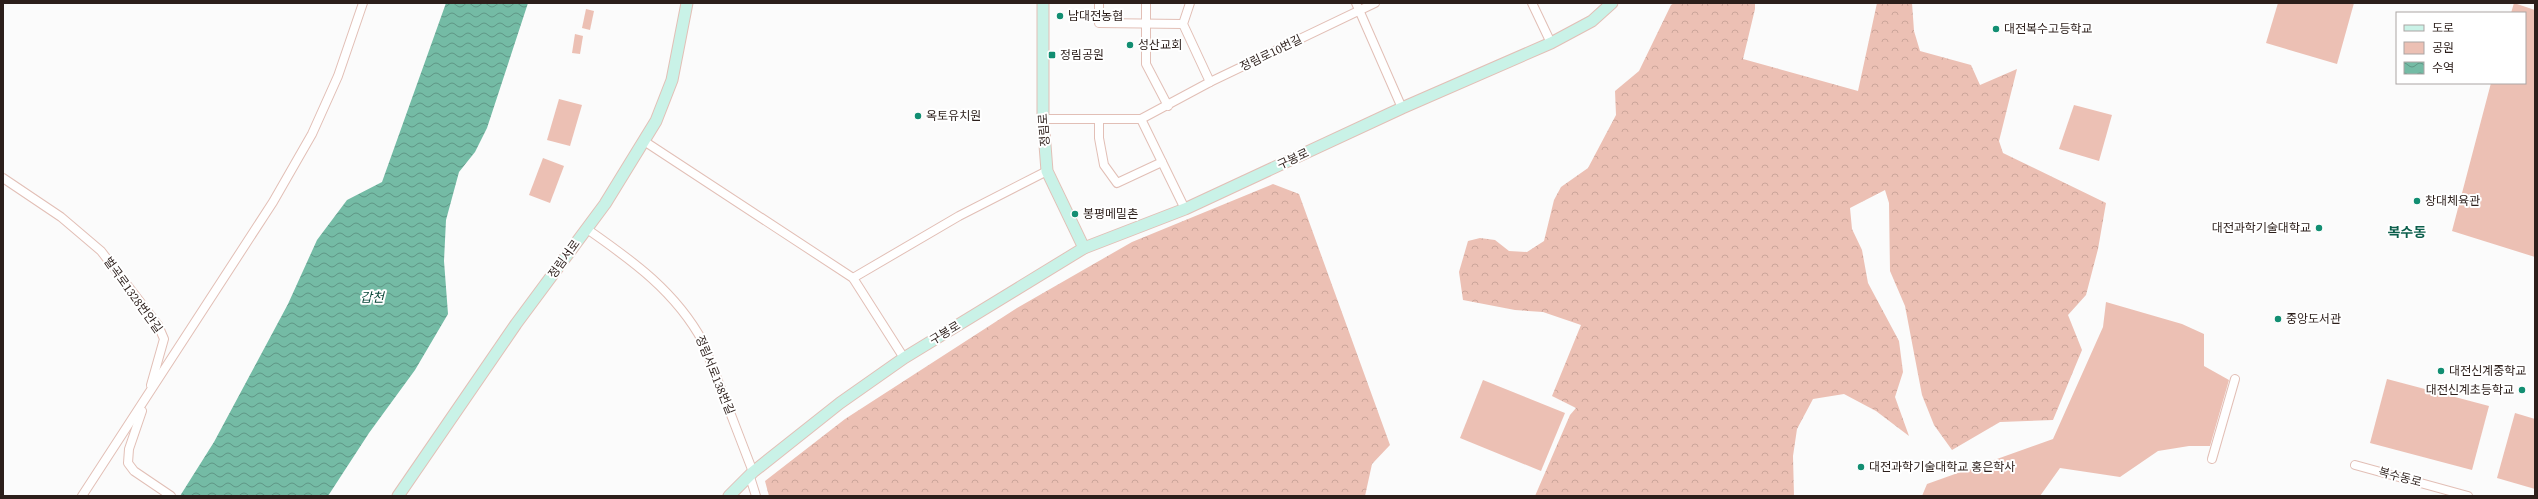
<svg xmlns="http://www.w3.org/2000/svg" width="2538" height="499" viewBox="0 0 2538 499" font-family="'Source Serif 4','Noto Sans KR',serif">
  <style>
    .green { fill: #ecc0b4 }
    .forest { fill: url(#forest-crowns) }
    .water { fill: url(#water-waves) }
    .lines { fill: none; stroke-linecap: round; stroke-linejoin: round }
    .street-casing { stroke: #e2bfb6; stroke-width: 10 }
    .secondary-casing { stroke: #e2bfb6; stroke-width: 13 }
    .street { stroke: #fff; stroke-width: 8 }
    .secondary { stroke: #c9f2e7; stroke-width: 11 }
    .poi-dot { fill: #128e72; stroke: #fff; stroke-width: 1.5 }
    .labels { text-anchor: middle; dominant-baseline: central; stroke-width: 4; stroke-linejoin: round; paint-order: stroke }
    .poi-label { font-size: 12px; fill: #2c1f1b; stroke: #fff; text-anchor: start }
    .street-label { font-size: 12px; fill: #2c1f1b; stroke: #fff }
    .water-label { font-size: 13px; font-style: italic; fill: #0a483a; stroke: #fff }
    .quarter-label { font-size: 14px; font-weight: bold; fill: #0c5f4c; stroke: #fff }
  </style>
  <defs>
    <pattern id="forest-crowns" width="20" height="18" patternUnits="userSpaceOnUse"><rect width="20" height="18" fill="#ecc0b4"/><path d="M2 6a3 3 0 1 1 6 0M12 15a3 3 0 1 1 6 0" fill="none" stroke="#cba59a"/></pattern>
    <pattern id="water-waves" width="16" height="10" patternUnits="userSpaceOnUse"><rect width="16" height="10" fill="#74bba5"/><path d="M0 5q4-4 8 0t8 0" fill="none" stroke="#5f9786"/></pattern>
  </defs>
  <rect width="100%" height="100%" fill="#fbfbfb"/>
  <!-- green -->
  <g class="green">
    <polygon points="2278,3 2354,3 2337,64 2266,43"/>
    <polygon points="2514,3 2535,10 2535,257 2452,231 2491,83 2525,83 2525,13 2511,13"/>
    <polygon points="586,9 594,11 590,30 582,28"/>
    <polygon points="575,34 583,36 580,54 572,53"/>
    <polygon points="559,99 582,105 570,146 547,140"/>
    <polygon points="2074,105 2112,115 2099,161 2059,149"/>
    <polygon points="543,158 564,166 550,203 529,195"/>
    <polygon points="2106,302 2182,324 2204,334 2204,366 2229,380 2210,446 2189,446 2158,451 2120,477 2060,468 2040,496 1922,496 1927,484 2053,439 2103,327"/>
    <polygon points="2387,379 2489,406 2472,470 2370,443"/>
    <polygon points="1483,380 1565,413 1541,471 1460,438"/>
    <polygon points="2515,413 2535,419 2535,489 2497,478"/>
  </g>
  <!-- forest -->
  <g class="forest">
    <polygon points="1674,3 1755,3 1755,9 1743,59 1858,91 1877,3 1912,3 1914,31 1920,51 1971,65 1980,85 2017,69 1999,141 2003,153 2106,203 2098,249 2086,295 2068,315 2082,350 2053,420 2000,422 1952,450 1934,425 1922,395 1905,306 1890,271 1889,203 1885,190 1850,208 1852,229 1862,250 1868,283 1899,341 1903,372 1895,397 1909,436 1876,411 1844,394 1813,399 1797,429 1793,456 1794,496 1535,496 1570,415 1576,408 1552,396 1581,325 1543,312 1515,310 1463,300 1459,272 1468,241 1480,238 1495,240 1509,251 1527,252 1544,241 1554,200 1561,187 1588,168 1616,115 1615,91 1639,71 1671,5"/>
    <polygon points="1273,184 1299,194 1390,445 1372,464 1365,496 769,496 765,481 845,419 1017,308 1132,242"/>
  </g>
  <!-- water -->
  <polygon class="water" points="446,3 528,3 487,128 475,152 459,172 446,220 444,261 448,314 415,370 369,433 328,496 180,496 214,442 288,304 317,240 347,200 382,182"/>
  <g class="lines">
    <!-- street casing -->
    <g class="street-casing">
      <g id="street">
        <polyline points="1099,3 1099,23 1183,24"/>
        <polyline points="1146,3 1146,64 1168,106"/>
        <polyline points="1190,3 1183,24 1210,82"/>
        <polyline points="1356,3 1402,108"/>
        <polyline points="1532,3 1551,43"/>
        <polyline points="1043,119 1141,119 1210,82 1375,3"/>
        <polyline points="1141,119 1185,209"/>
        <polyline points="1099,120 1099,138 1104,165 1117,183 1162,162"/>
        <polyline points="644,141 853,278 904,358"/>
        <polyline points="3,178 61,217 101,251 158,325 164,339 151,385"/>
        <path d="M587,229C633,261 676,292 703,342L753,472"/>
        <polyline points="853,278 959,216 1047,171"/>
        <polyline points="142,411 129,449 128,463 134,471 171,496"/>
        <polyline points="2212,459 2235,379"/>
        <polyline points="2355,465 2468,496"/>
        <polyline points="750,477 756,496"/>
        <polyline points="82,496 273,202 312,134 338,76 363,3"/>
      </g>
    </g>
    <!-- secondary casing -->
    <g class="secondary-casing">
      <g id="secondary">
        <polyline points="1043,3 1043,119 1047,171 1084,248"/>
        <polyline points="398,496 516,324 605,204 656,121 672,80 687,3"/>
        <polyline points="729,496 753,472 840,403 904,358 1084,248 1185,209 1402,108 1551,43 1592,21 1612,3"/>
      </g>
    </g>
    <!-- street -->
    <use href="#street" class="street"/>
    <!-- secondary -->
    <use href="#secondary" class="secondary"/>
  </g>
  <!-- markers -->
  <g class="poi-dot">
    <circle cx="1060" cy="16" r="4"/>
    <circle cx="1996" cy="29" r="4"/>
    <circle cx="1130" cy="45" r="4"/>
    <rect x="1048" y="51" width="8" height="8" rx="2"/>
    <circle cx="918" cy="116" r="4"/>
    <circle cx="2417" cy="201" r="4"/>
    <circle cx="1075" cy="214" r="4"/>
    <circle cx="2319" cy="228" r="4"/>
    <circle cx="2278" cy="319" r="4"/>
    <circle cx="2441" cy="371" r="4"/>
    <circle cx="2522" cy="390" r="4"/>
    <circle cx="1861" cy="467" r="4"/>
  </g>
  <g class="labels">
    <!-- poi labels -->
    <g class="poi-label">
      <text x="1068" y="16">남대전농협</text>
      <text x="2004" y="29">대전복수고등학교</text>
      <text x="1138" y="45">성산교회</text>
      <text x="1060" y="55">정림공원</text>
      <text x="926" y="116">옥토유치원</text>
      <text x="2425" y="201">창대체육관</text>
      <text x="1083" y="214">봉평메밀촌</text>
      <text x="2311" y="228" text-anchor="end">대전과학기술대학교</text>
      <text x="2286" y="319">중앙도서관</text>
      <text x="2449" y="371">대전신계중학교</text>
      <text x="2514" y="390" text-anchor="end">대전신계초등학교</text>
      <text x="1869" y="467">대전과학기술대학교 홍은학사</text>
    </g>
    <!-- street labels -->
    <g class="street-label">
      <text transform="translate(1271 53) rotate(-26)">정림로10번길</text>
      <text transform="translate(1044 130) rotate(-94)">정림로</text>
      <text transform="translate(1293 159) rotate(-25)">구봉로</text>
      <text transform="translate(564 259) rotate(-54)">정림서로</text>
      <text transform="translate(133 295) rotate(54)">벌곡로1328번안길</text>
      <text transform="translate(945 333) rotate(-31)">구봉로</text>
      <text transform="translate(715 375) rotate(68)">정림서로138번길</text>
      <text transform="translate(2400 477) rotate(15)">복수동로</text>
    </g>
    <!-- water labels -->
    <g class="water-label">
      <text x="372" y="297">갑천</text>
    </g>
    <!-- quarter labels -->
    <g class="quarter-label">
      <text x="2407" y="232">복수동</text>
    </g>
  </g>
  <!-- border -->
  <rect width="2538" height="499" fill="none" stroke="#2c1f1b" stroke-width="8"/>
  <!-- legend -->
  <rect x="2396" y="12" width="130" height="72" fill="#ffffff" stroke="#aba5a4"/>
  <rect x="2404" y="25" width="20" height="6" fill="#c9f2e7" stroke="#aba5a4"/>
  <text x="2432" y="32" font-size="12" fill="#2c1f1b">도로</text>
  <rect x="2404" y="42" width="20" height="12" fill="#ecc0b4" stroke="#aba5a4"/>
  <text x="2432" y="52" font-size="12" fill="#2c1f1b">공원</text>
  <rect x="2404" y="62" width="20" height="12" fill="url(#water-waves)" stroke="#aba5a4"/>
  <text x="2432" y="72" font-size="12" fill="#2c1f1b">수역</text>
</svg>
